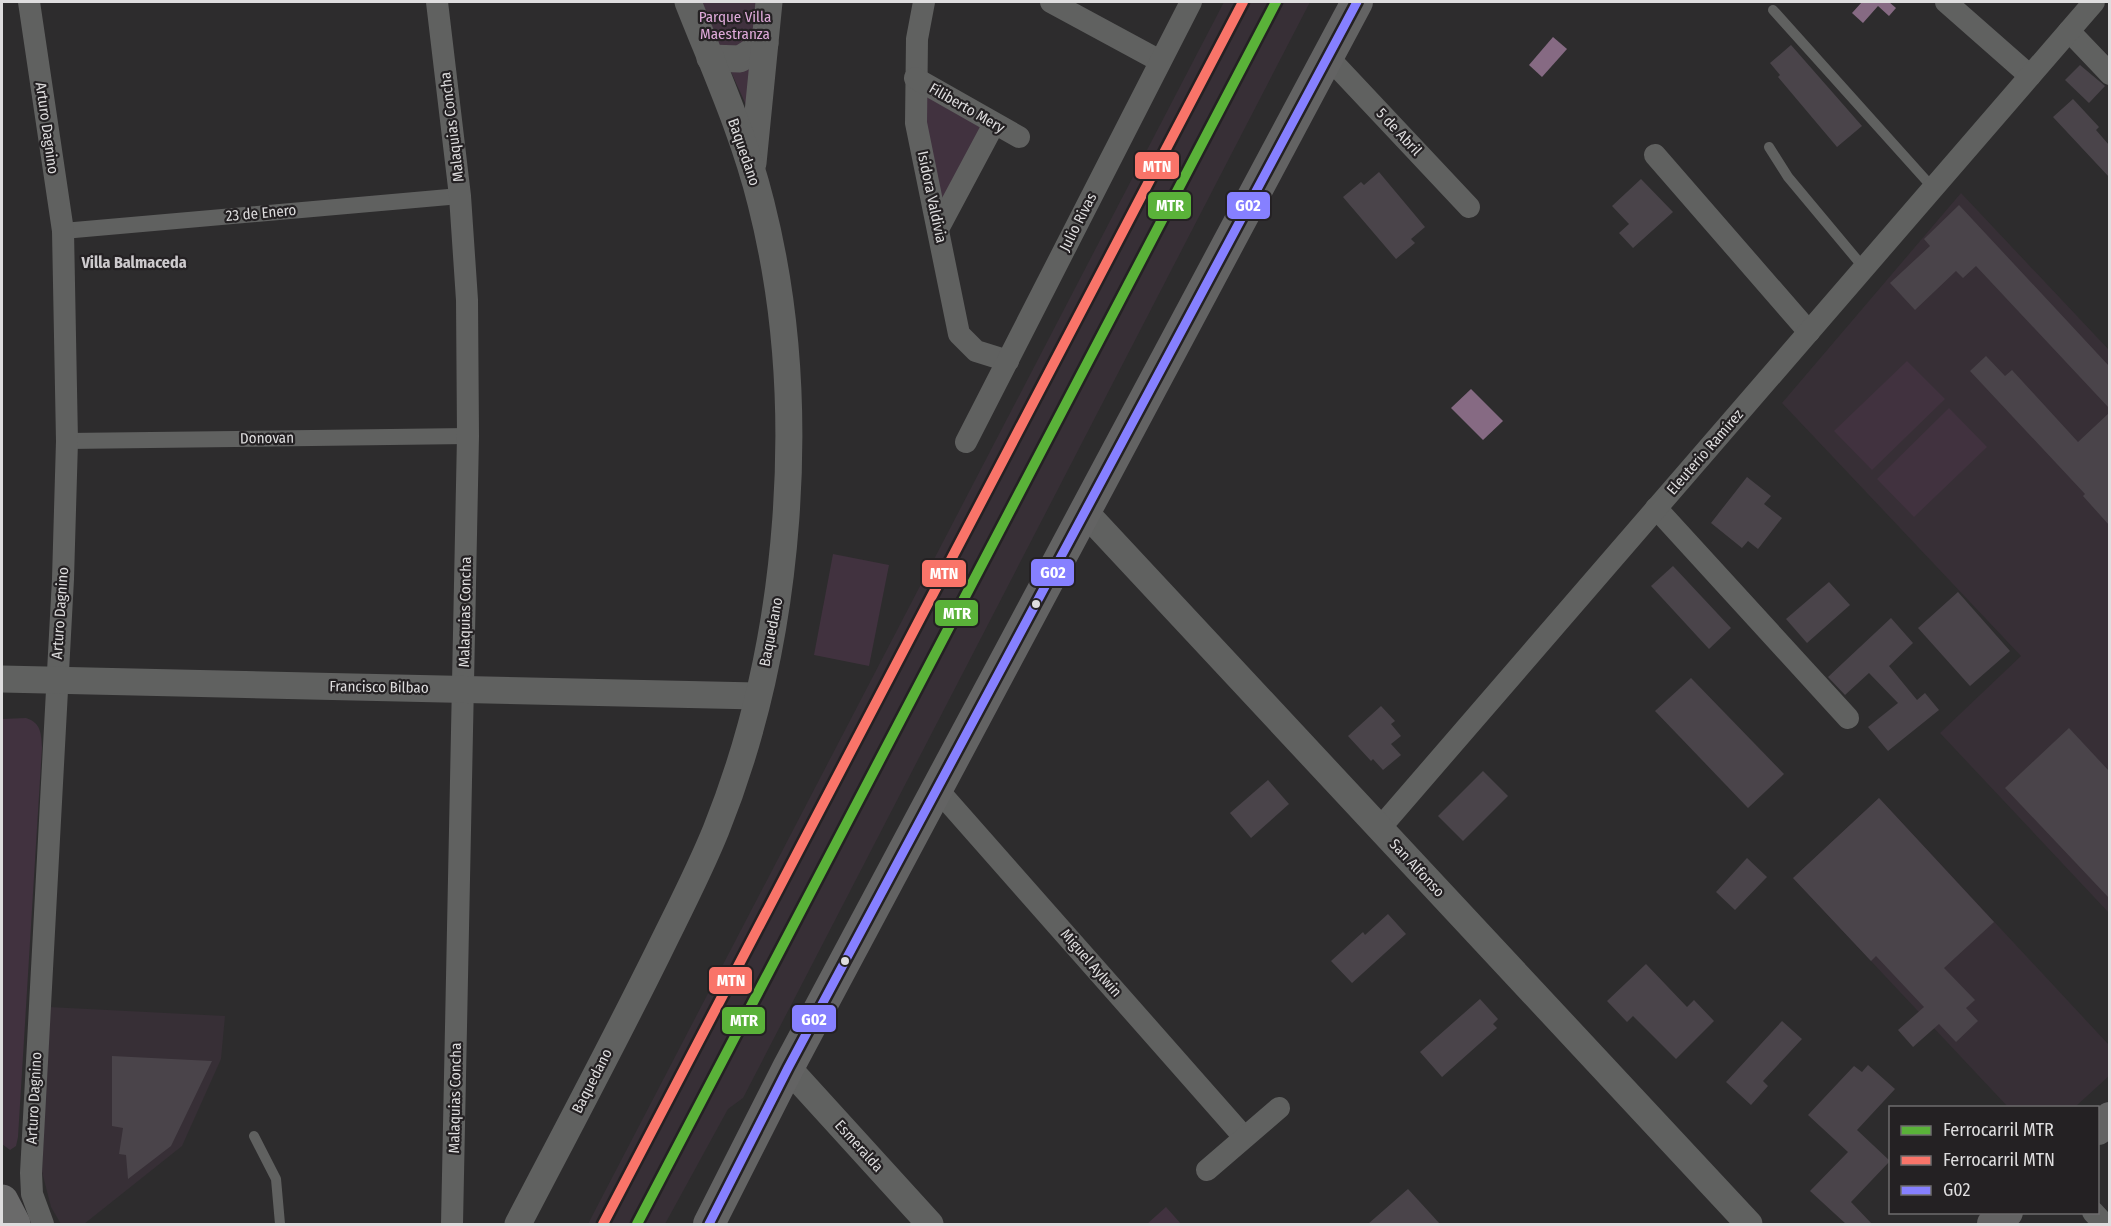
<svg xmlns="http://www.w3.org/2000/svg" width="2111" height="1226" viewBox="0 0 2111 1226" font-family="'Fira Sans Condensed',sans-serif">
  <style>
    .built { fill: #372f36 }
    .green { fill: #41323f }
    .water { fill: #866a83 }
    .building { fill: #4a444a }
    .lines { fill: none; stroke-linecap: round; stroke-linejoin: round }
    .service { stroke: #606160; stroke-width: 10 }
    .pedestrian { stroke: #606160; stroke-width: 16 }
    .minor { stroke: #606160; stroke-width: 22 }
    .tertiary { stroke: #606160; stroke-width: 27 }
    .secondary { stroke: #636363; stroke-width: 32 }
    .primary { stroke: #6a6a6a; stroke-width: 33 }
    .bus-1-casing { stroke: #242123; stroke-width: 14 }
    .bus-1 { stroke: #8680ff; stroke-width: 9 }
    .rail-1-casing { stroke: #242123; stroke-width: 15 }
    .rail-2-casing { stroke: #242123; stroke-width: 15 }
    .rail-1 { stroke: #5ab239; stroke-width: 10 }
    .rail-2 { stroke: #f97469; stroke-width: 10 }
    .bus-dot { fill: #deddde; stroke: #242123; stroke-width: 2 }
    .labels { text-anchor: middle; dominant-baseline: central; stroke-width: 4.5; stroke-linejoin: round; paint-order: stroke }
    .park-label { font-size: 15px; fill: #dfaada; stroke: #242123 }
    .street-label { font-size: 15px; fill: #deddde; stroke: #242123 }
    .neighbourhood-label { font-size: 16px; font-weight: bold; fill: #cdcacd; stroke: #242123 }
    .line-badge { stroke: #242123; stroke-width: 2 }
    .badge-label { font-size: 16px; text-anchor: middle; font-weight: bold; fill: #fff }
  </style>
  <rect width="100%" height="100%" fill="#2d2c2d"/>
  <!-- built -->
  <g class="built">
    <polygon points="1224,2 1310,2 743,1098 728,1109 665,1224 588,1224"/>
    <polygon points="1961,193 2109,350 2109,913 1940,733 2021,656 1782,403"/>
    <polygon points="1879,798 2109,1045 2109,1076 2075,1107 2008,1107 1793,878"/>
    <polygon points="49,1007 225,1016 221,1059 182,1146 84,1224 61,1224 51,1207 42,1172"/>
  </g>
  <!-- green -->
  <g class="green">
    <polygon points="699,2 762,2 747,107"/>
    <polygon points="920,90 986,125 943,211"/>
    <polygon points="1907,361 1945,399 1872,470 1834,431"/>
    <polygon points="1949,408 1987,447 1914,517 1877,479"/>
    <polygon points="833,554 889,565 869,666 814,655"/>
    <path d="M26,718C41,723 41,733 42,747L18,1137L16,1146L10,1150L2,1144V719Z"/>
    <polygon points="1166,1207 1181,1224 1147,1224"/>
  </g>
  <!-- water -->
  <g class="water">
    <polygon points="1862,2 1889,2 1896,8 1889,16 1878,6 1863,23 1852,13"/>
    <polygon points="1553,37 1567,49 1542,77 1529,65"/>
    <polygon points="1471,389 1503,421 1483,440 1451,408"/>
  </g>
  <!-- building -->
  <g class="building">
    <polygon points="1791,45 1862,126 1837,147 1778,77 1780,75 1770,63"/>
    <polygon points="2080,65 2105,86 2089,103 2065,80"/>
    <polygon points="2073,99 2099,127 2096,130 2109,145 2109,177 2053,117"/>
    <polygon points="1379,172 1425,227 1411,239 1415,243 1396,259 1343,197 1361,182 1364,185"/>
    <polygon points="1641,179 1673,212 1633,248 1619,233 1629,224 1612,206"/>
    <polygon points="1959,205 2109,366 2109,408 1976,266 1963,278 1956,271 1915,310 1890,283 1930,246 1924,239"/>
    <polygon points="1986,356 2005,376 2012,370 2078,442 2109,413 2109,525 2083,496 2085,494 1970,371"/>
    <polygon points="1747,477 1771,496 1764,504 1782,518 1758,549 1748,541 1742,548 1711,523"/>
    <polygon points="1673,566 1731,628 1709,649 1651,586"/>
    <polygon points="1829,582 1850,605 1807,643 1786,619"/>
    <polygon points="1958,592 2010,651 1970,686 1918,628"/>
    <polygon points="1891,618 1913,643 1889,666 1917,700 1925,693 1939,710 1888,751 1868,727 1898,703 1869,673 1845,695 1828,677"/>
    <polygon points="1691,678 1784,774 1748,808 1655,711"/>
    <polygon points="1381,706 1395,721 1391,724 1401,736 1391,744 1401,755 1383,770 1373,759 1371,761 1348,736"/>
    <polygon points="2069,728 2109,771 2109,898 2005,788"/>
    <polygon points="1483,771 1508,796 1463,841 1438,816"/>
    <polygon points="1268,780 1289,804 1251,838 1230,813"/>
    <polygon points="1879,798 1994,922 1944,968 1975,1000 1966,1008 1978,1021 1956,1042 1939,1024 1913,1047 1898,1030 1924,1007 1876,956 1871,961 1793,878"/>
    <polygon points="1747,858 1767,877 1735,910 1716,892"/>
    <polygon points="1388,914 1406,934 1352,983 1331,961 1363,932 1365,935"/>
    <polygon points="1646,964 1687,1007 1694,1000 1714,1021 1676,1059 1633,1016 1627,1022 1607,1001"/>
    <polygon points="1480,999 1498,1019 1493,1024 1497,1028 1442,1077 1420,1052"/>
    <polygon points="1782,1021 1802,1039 1763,1081 1768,1086 1751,1105 1726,1082"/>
    <polygon points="112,1056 212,1061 171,1146 128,1179 126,1155 119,1154 123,1128 112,1126"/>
    <polygon points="1868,1065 1895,1089 1857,1130 1890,1161 1851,1202 1872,1224 1846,1224 1810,1191 1848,1152 1808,1115 1854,1066 1862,1072"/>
    <polygon points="1408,1189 1440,1224 1368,1224"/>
  </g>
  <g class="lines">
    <!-- service -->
    <g class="service">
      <polyline points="1773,10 1933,188"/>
      <polyline points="1769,147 1788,177 1864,268"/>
      <polyline points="254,1136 276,1179 280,1224"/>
    </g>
    <!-- pedestrian -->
    <g class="pedestrian">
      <polyline points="63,231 460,196"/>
      <polyline points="67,441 468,436"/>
    </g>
    <!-- minor -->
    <g class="minor">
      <polyline points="29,2 63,231 67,441 63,579 31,1173 32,1194 43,1224"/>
      <polyline points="437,2 460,196 467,300 468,436 452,1224"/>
      <polyline points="924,2 917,39 916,123 959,334 976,351 1008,361"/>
      <polyline points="1051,2 1160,61"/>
      <polyline points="1946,2 2030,76"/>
      <polyline points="2069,31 2110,74"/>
      <polyline points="1328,57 1469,207"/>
      <polyline points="915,78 1019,137"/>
      <polyline points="1655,155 1809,332"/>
      <polyline points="939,227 994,124"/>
      <polyline points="966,442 1191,2"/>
      <polyline points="1656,508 1848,718"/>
      <polyline points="937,789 1244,1137"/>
      <polyline points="1380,828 2094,2"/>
      <polyline points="1207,1170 1279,1108"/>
      <polyline points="2093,1212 2104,1224"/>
    </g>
    <!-- tertiary -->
    <g class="tertiary">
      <polyline points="710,58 740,59 765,43"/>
      <polyline points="753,163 769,2"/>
      <polyline points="1085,512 1749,1224"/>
      <polyline points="2,679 757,696"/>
      <polyline points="788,1068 930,1224"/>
      <path d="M518,1224C565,1134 613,1044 658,953C678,912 699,872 716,830C792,641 811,400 761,203C744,134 714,68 688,2"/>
    </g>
    <!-- secondary -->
    <g class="secondary">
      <polyline points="2098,1129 2110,1118"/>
      <polyline points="709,1224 788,1068 1357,2"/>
      <polyline points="1993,1224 2007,1212"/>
    </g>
    <!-- primary -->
    <polyline class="primary" points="2,1201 14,1224"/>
    <!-- bus-1 casing -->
    <g class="bus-1-casing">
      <polyline id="bus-1" points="709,1224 788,1068 1357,2"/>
    </g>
    <!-- bus-1 -->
    <use href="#bus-1" class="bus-1"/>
    <!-- rail-1 casing -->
    <g class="rail-1-casing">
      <polyline id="rail-1" points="637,1224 1276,2"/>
    </g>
    <!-- rail-2 casing -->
    <g class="rail-2-casing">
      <polyline id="rail-2" points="603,1224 1243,2"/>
    </g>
    <!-- rail-1 -->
    <use href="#rail-1" class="rail-1"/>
    <!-- rail-2 -->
    <use href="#rail-2" class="rail-2"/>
  </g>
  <!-- markers -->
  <g class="bus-dot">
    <circle cx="1036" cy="604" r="5"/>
    <circle cx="845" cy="961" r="5"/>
  </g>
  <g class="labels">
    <!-- park labels -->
    <g class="park-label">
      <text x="735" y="17">Parque Villa<tspan x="735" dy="17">Maestranza</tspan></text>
    </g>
    <!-- street labels -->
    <g class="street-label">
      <text transform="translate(967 108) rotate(30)">Filiberto Mery</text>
      <text transform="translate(452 127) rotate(-97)">Malaquias Concha</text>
      <text transform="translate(47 128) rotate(82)">Arturo Dagnino</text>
      <text transform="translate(1399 132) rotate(47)">5 de Abril</text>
      <text transform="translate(744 152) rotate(71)">Baquedano</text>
      <text transform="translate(932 197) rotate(78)">Isidora Valdivia</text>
      <text transform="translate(261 213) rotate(-5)">23 de Enero</text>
      <text transform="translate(1078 222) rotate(-63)">Julio Rivas</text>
      <text transform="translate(267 438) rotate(-1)">Donovan</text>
      <text transform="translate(1705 452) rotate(-49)">Eleuterio Ramírez</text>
      <text transform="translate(465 612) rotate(-89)">Malaquias Concha</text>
      <text transform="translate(60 613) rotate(-86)">Arturo Dagnino</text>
      <text transform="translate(771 632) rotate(-79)">Baquedano</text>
      <text transform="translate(379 687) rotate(1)">Francisco Bilbao</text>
      <text transform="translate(1417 868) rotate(47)">San Alfonso</text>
      <text transform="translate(1091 963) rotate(49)">Miguel Aylwin</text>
      <text transform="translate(592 1081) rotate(-63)">Baquedano</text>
      <text transform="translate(34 1098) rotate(-87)">Arturo Dagnino</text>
      <text transform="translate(455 1098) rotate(-89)">Malaquias Concha</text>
      <text transform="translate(859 1146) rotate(48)">Esmeralda</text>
    </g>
    <!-- neighbourhood labels -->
    <g class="neighbourhood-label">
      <text x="134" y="262">Villa Balmaceda</text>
    </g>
  </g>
  <g class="line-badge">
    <rect x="1134" y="151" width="46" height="29" rx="6" fill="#f97469"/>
    <rect x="1226" y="191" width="45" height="29" rx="6" fill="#8680ff"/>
    <rect x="1147" y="191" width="45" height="29" rx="6" fill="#5ab239"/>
    <rect x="1030" y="558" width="45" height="29" rx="6" fill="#8680ff"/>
    <rect x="921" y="559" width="46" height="29" rx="6" fill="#f97469"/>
    <rect x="934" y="599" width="45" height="28" rx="6" fill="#5ab239"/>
    <rect x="708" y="966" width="45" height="29" rx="6" fill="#f97469"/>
    <rect x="791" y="1004" width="46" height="29" rx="6" fill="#8680ff"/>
    <rect x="721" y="1006" width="45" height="29" rx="6" fill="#5ab239"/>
  </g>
  <g class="badge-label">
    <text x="1157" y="172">MTN</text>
    <text x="1248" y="211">G02</text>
    <text x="1170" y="211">MTR</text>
    <text x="1053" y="578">G02</text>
    <text x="944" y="579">MTN</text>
    <text x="957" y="619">MTR</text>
    <text x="731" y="986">MTN</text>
    <text x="814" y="1025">G02</text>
    <text x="744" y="1026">MTR</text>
  </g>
  <!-- border -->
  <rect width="2111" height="1226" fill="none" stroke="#deddde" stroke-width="6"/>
  <!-- legend -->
  <rect x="1889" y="1106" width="210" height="108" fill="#242123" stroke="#6e6c6e" stroke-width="1.5"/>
  <rect x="1901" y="1126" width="30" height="9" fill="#5ab239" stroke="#6e6c6e" stroke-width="1.5"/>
  <text x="1943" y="1136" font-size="18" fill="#deddde">Ferrocarril MTR</text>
  <rect x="1901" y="1156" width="30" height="9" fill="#f97469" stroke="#6e6c6e" stroke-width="1.5"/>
  <text x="1943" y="1166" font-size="18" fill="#deddde">Ferrocarril MTN</text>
  <rect x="1901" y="1186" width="30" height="9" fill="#8680ff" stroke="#6e6c6e" stroke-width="1.5"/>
  <text x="1943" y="1196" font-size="18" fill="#deddde">G02</text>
</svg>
